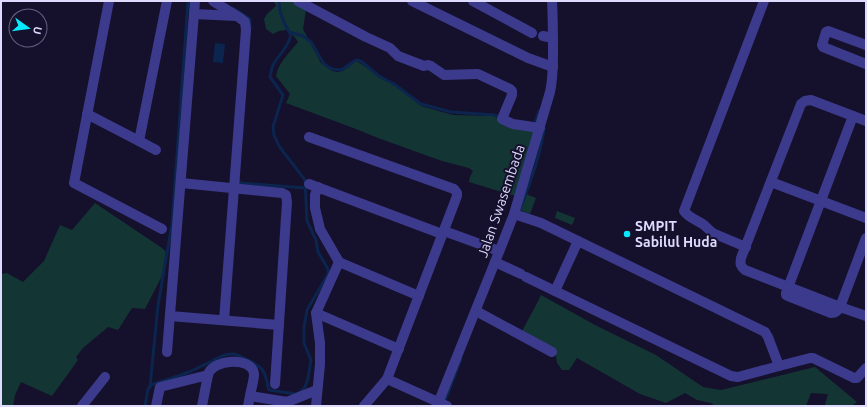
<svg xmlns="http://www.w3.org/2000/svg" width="867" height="407" viewBox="0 0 867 407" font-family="Ubuntu,sans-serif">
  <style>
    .green { fill: #133634 }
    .water { fill: #0b254f }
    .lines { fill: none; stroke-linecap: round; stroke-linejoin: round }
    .stream { stroke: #0b254f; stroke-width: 3 }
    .street { stroke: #3c3a8c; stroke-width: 10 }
    .poi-dot { fill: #07e9ff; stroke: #15102b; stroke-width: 1.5 }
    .labels { text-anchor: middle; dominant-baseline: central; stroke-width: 4; stroke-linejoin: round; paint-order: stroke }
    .street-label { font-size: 14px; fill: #dedbff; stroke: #15102b }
    .poi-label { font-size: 14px; font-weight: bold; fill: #dedbff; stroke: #15102b; text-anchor: start }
  </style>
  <rect width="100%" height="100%" fill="#15102b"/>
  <!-- green -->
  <g class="green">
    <path d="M274,1H302L306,9L303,29L321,63L332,71L337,72L343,71L355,62H358L401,90L421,106L453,115L494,116L501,121L535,130L515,196L469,182L470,177L473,171L469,168L442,161L378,138L356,129L286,103L290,94L276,76C278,63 290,52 298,42L294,36L289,34L286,30L279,31L273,34L266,29L264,19L267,14L276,6Z"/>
    <polygon points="526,194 536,198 530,214 520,210"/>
    <polygon points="95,203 162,248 166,252 162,276 145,309 132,308 118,330 108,327 83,348 76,357 78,360 52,396 21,382 15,395 13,406 1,406 1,274 7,273 23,282 44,261 60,225 72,230"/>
    <polygon points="557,211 575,218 572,225 555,218"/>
    <polygon points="541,295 595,325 656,355 703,387 721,390 815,367 857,402 852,406 826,406 825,404 828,394 811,393 806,406 715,406 711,403 697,400 685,393 666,403 640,394 577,358 569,370 562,370 557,363 555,349 522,331 535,307"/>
  </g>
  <!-- water -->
  <polygon class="water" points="215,43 225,44 223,63 213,62"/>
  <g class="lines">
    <!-- stream -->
    <g class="stream">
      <polyline points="233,8 250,19 250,29"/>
      <polyline points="289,32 303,36 311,42 324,64 332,69 340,70 343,69 354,61 358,60 362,62 379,76 394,84 421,104 451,112 495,115 499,117"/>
      <polyline points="535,123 539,111"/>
      <polyline points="239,180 239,182 240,183 305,188"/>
      <path d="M520,209C530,183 540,157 544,129H542"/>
      <polyline points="150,387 158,305 172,224 188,1"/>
      <polyline points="445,401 461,359"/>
      <path d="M145,406L148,389L151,385C163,381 176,377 189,372C195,369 202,366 208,363C216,359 224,353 234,354C239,355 243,358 248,360C266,369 264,371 269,390L296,394L300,392L305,387L308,378L311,360L304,343V327L307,310L328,274V269L318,252L316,240L307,221L305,180L279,146L274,135L273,127L283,95L270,77C271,73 271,69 273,65C279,54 288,48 291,35C284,24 279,14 279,1"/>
    </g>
    <!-- street -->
    <g class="street">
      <polyline points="109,1 74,183 162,229"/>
      <polyline points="213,1 240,18 245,22 246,30 224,320"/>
      <polyline points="298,1 366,37 390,48 398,56 424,66 428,65 431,66 444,75 476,74 478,74 510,89 512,91 512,95 502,119 513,124 540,128"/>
      <polyline points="412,1 528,58 553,67"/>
      <polyline points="473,1 532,33"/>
      <polyline points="194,14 236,16"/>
      <polyline points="543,36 553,38"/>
      <polyline points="866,45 828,31 826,32 822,45 823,47 866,64"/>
      <polyline points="87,114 139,141 167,1"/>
      <path d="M853,116L811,100L805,101L801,104L741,258C740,264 740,266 745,270L840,307L866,238"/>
      <path d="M866,121L853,116L786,293V295L788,296L831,313C836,313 838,311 840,307L866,316"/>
      <polyline points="309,137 454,189 457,193 457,196 387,379 364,406"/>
      <polyline points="139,141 156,150"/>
      <polyline points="771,182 866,218"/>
      <polyline points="181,183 282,193 286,195 287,202 275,384"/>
      <polyline points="309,184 442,234"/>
      <polyline points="318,187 315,195 315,208 320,229 339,262 419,296"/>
      <polyline points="514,214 541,223 759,329 765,332 768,337 779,366 738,377 731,376 526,277"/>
      <polyline points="444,231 499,251"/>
      <path d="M746,247L715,234C710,232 708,228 704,225C697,220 689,218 684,211L764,1"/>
      <polyline points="495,262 521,274"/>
      <polyline points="555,291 578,241"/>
      <polyline points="476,311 552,352"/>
      <polyline points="316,313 399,349"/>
      <polyline points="170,316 279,325"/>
      <polyline points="167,352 195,1"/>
      <polyline points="779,366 810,358 813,358 854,378 857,378 866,368"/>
      <polyline points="387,379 447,406"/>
      <polyline points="82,406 105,377"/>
      <path d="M156,406L160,387L208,375C212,359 252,356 254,374C254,381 251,389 250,396L287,402L317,390"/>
      <polyline points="202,406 208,375"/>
      <polyline points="248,406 250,396"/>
      <polyline points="316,406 320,364 320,343 316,313 339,262"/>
      <path d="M437,406L495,262L514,214L550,92C553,79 553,67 553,54C553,37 553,19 552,1"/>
    </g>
  </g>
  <!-- markers -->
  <circle class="poi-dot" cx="627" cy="234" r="4"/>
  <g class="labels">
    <!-- street labels -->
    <g class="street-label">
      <text transform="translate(501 201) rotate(-71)">Jalan Swasembada</text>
    </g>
    <!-- poi labels -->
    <g class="poi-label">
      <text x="635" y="226">SMPIT<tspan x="635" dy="16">Sabilul Huda</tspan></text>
    </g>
  </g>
  <!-- border -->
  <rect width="867" height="407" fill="none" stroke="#dedbff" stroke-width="4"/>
  <!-- north arrow -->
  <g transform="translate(28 28) rotate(104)"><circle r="19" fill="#15102b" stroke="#656180"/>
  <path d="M0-3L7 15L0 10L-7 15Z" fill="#07e9ff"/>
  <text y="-6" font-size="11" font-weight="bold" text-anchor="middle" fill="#dedbff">U</text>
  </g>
</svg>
